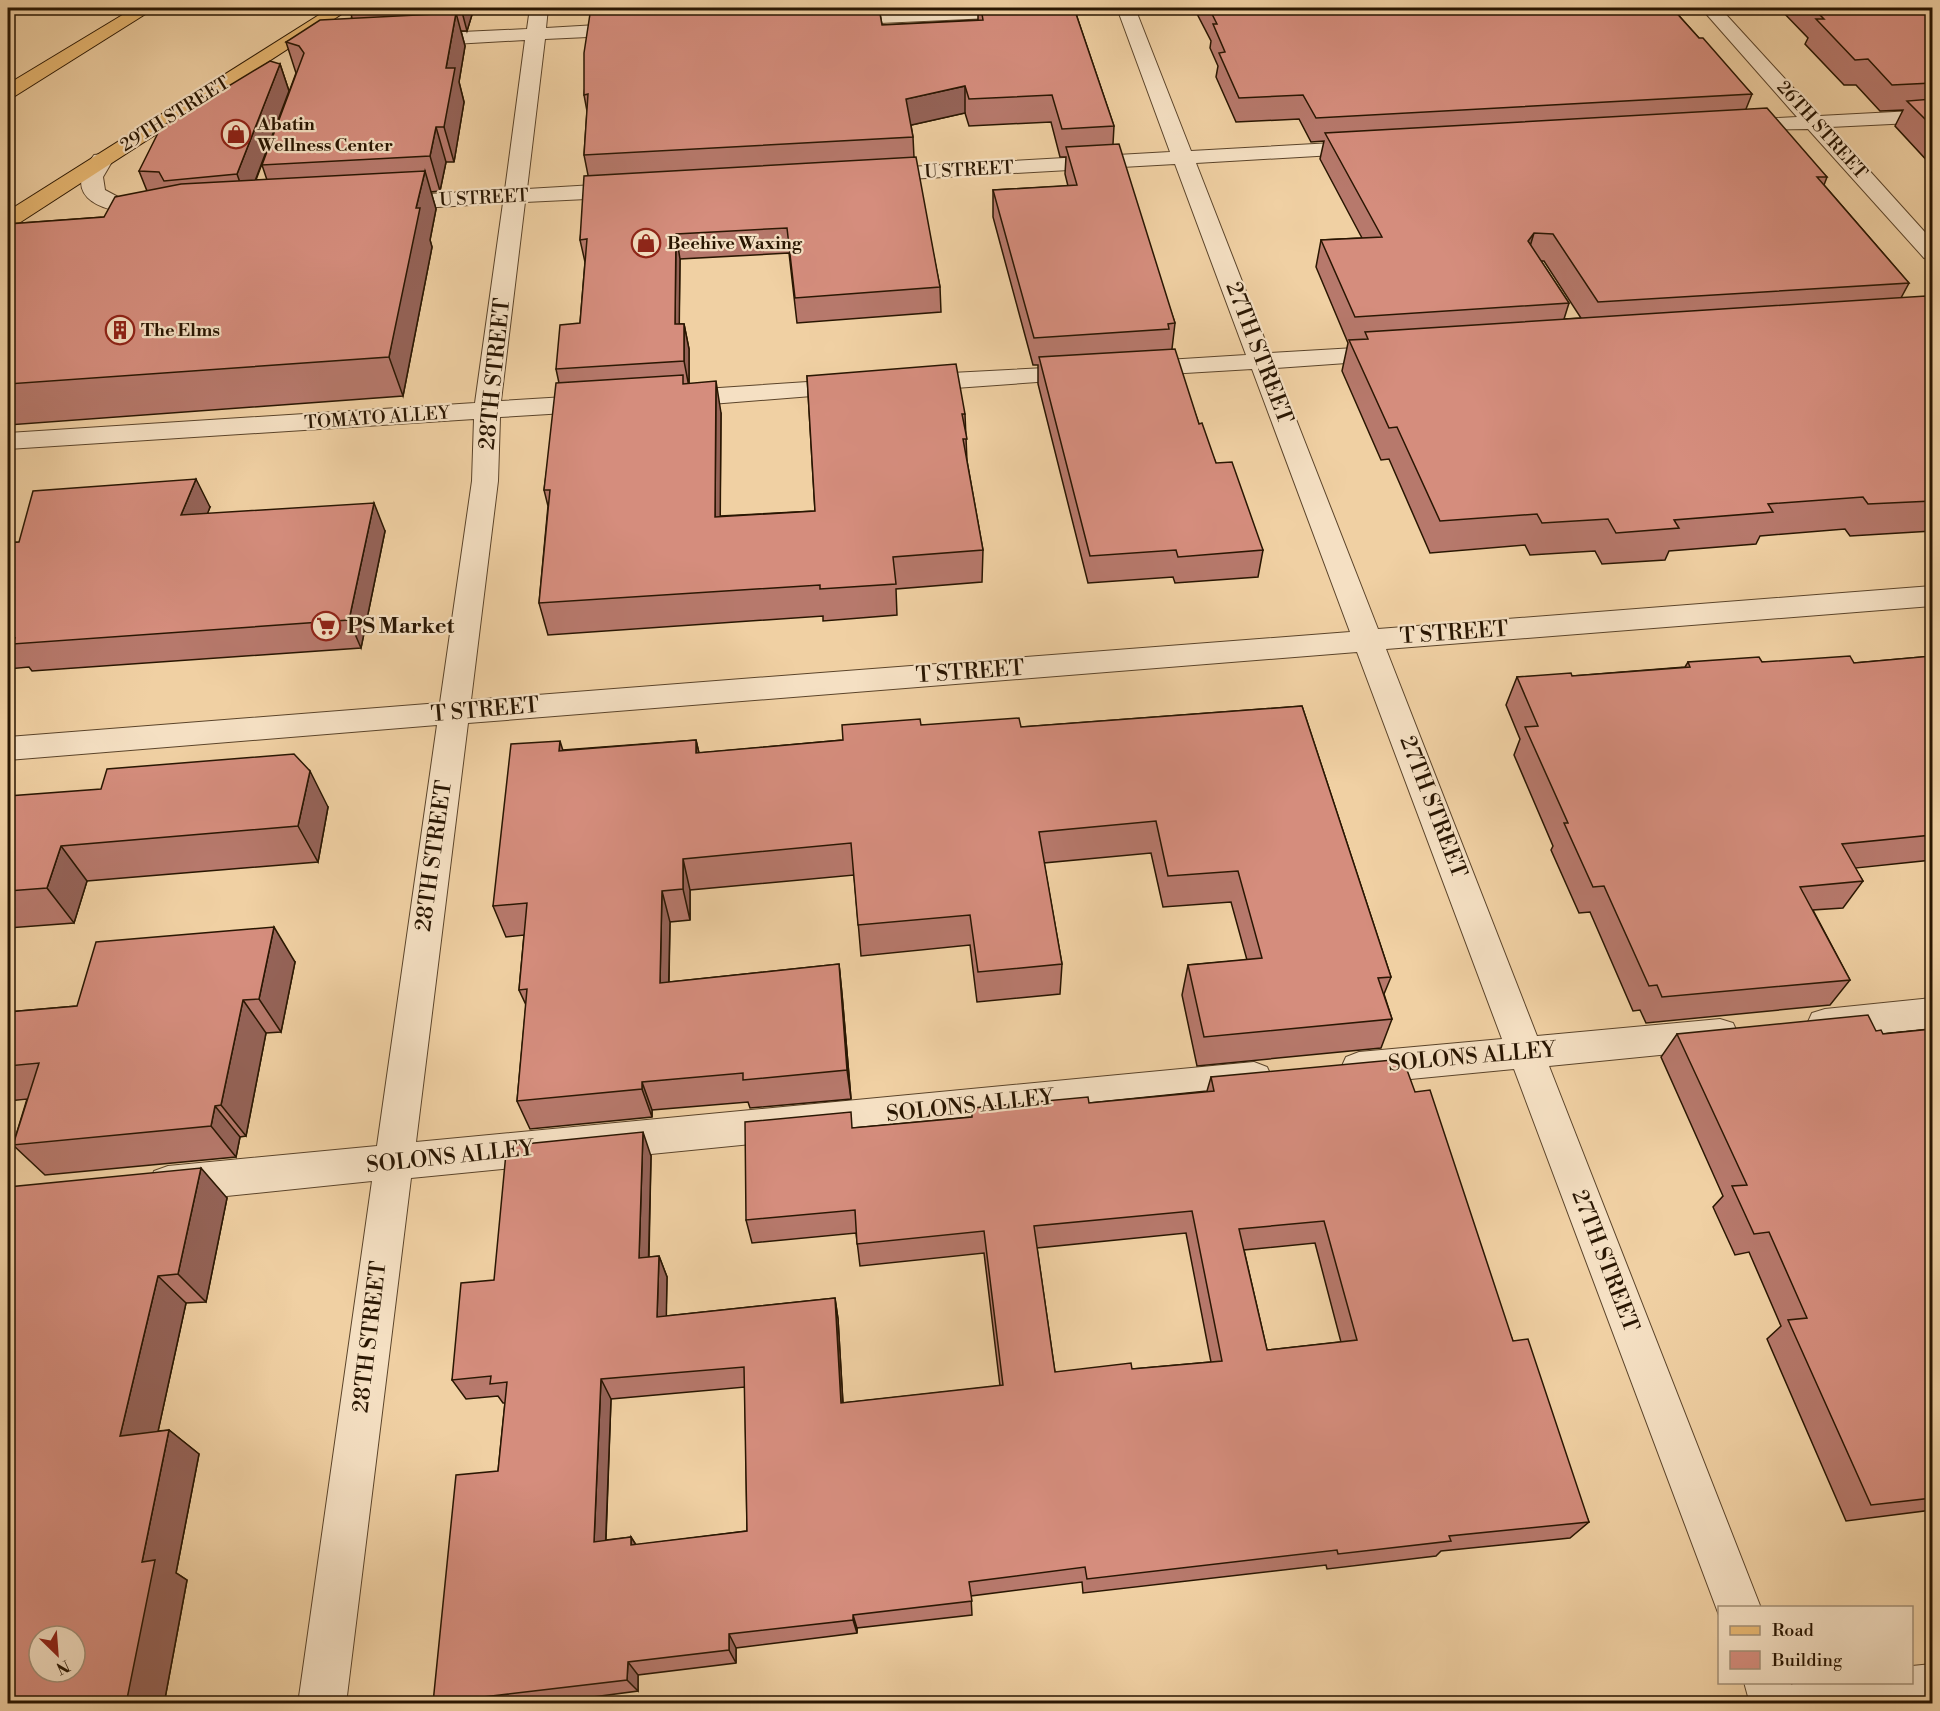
<svg xmlns="http://www.w3.org/2000/svg" width="1940" height="1711" viewBox="0 0 1940 1711" font-family="'Libre Bodoni',serif">
  <style>
    .lines { fill: none; stroke-linecap: round; stroke-linejoin: round }
    .minor-casing { stroke: #5b442a; stroke-width: 2 }
    .major-casing { stroke: #291602; stroke-width: 2 }
    .highway-casing { stroke: #291602; stroke-width: 2 }
    .minor { fill: #f5e0c3; fill-rule: evenodd }
    .major { fill: #e8b872; fill-rule: evenodd }
    .highway { fill: #e8b872; fill-rule: evenodd }
    .wall { fill: #b7796c; stroke: #291602; stroke-width: 1.5; fill-rule: evenodd }
    .shaded-wall { fill: #956358; stroke: #291602; stroke-width: 1.5 }
    .building { fill: #d58d7d; stroke: #291602; stroke-width: 1.5; fill-rule: evenodd }
    .labels { text-anchor: middle; dominant-baseline: central; stroke-width: 4.5; stroke-linejoin: round; paint-order: stroke }
    .far-street-label { font-size: 18px; fill: #291602; stroke: #f5e0c3 }
    .far-poi-label { font-size: 18px; font-weight: bold; fill: #291602; stroke: #f5e0c3; text-anchor: start }
    .street-label { font-size: 22px; fill: #291602; stroke: #f5e0c3 }
    .poi-label { font-size: 22px; font-weight: bold; fill: #291602; stroke: #f5e0c3; text-anchor: start }
  </style>
  <rect width="100%" height="100%" fill="#f0d0a3"/>
  <filter id="stains"><feTurbulence type="fractalNoise" baseFrequency=".00333" numOctaves="4"/><feColorMatrix values="0 0 0 0 .2 0 0 0 0 .09 0 0 0 0 .02 0 0 0 .5 -.17"/></filter>
  <radialGradient id="worn" r=".72"><stop offset=".6" stop-color="#630" stop-opacity="0"/><stop offset="1" stop-color="#630" stop-opacity=".3"/></radialGradient>
  <g class="lines">
    <!-- minor casing -->
    <g class="minor-casing">
      <g id="minor">
        <polygon points="530,8 548,8 546,28 631,23 641,29 631,35 545,39 527,189 628,183 636,185 639,190 636,195 628,197 525,202 501,401 598,395 607,398 611,403 607,408 598,411 500,417 498,481 471,700 1350,632 1252,369 1135,376 1126,374 1123,369 1126,364 1135,362 1246,355 1175,164 874,181 866,180 863,175 866,170 874,169 1170,152 1117,8 1135,8 1191,151 1368,141 1375,143 1379,147 1375,151 1368,153 1196,163 1270,353 1389,346 1398,348 1401,353 1398,358 1389,360 1276,368 1378,629 1932,586 1932,606 1386,649 1537,1036 1720,1019 1733,1023 1738,1034 1733,1045 1720,1049 1549,1066 1761,1608 1720,1608 1720,1618 1514,1069 1359,1084 1346,1079 1341,1068 1346,1057 1359,1052 1502,1039 1357,652 468,723 416,1142 1254,1062 1267,1067 1272,1078 1267,1089 1254,1094 411,1178 346,1704 298,1704 372,1181 168,1202 154,1197 149,1184 154,1171 168,1166 377,1146 437,725 8,760 8,737 440,703 472,481 474,419 8,449 8,433 475,403 503,203 389,210 381,208 378,203 381,198 389,196 505,190 525,40 419,46 409,40 419,34 527,29"/>
        <polygon points="964,8 1086,8 1077,14 836,25 827,19 836,13"/>
        <polygon points="1701,8 1720,8 1819,116 1932,110 1932,122 1830,127 1932,240 1932,260 1924,258 1808,129 1730,130 1727,126 1730,122 1737,120 1797,117"/>
        <path d="M102,154L110,155L113,160L103,177L105,190L120,198L162,202L165,207L162,212C140,217 73,212 82,176C83,169 90,161 94,155Z"/>
        <polygon points="1084,366 1093,368 1096,373 1093,378 913,391 904,388 900,383 904,378 913,375"/>
        <polygon points="853,379 862,382 866,387 862,392 674,407 665,404 661,399 665,394 674,391"/>
        <polygon points="1932,998 1932,1028 1825,1039 1812,1035 1807,1024 1812,1013 1825,1009"/>
        <polygon points="1932,1664 1932,1704 1750,1704 1744,1682 1791,1682 1791,1685 1798,1682 1912,1682 1912,1666"/>
      </g>
    </g>
    <!-- major casing -->
    <g class="major-casing">
      <polygon id="major" points="330,8 351,8 16,225 8,227 8,211"/>
    </g>
    <!-- highway casing -->
    <g class="highway-casing">
      <polygon id="highway" points="134,8 155,8 15,96 8,98 8,84"/>
    </g>
    <!-- minor -->
    <use href="#minor" class="minor"/>
    <!-- major -->
    <use href="#major" class="major"/>
    <!-- highway -->
    <use href="#highway" class="highway"/>
  </g>
  <!-- wall -->
  <g class="wall">
    <polygon points="354,8 474,8 467,31 461,31 465,46 459,82 464,102 454,162 446,162 440,191 431,192 436,209 430,240 432,247 403,396 8,425 8,224 104,217 147,191 139,171 280,64 289,91 256,180 267,180 262,165 296,73 286,42 352,18 350,10"/>
    <polygon points="592,8 879,8 882,25 978,20 978,8 1074,8 1114,126 1113,144 1175,323 1172,349 1199,424 1216,463 1263,550 1258,577 1175,583 1173,577 1088,583 1038,384 1038,365 1033,365 993,217 993,190 1068,186 1065,174 1066,157 1060,157 1051,122 969,126 965,113 911,125 913,137 914,157 940,287 941,312 797,323 789,253 680,259 679,324 684,324 689,349 689,383 721,413 720,516 815,511 807,376 965,414 967,461 983,550 982,582 896,589 897,615 823,621 823,616 548,635 539,603 548,506 544,490 559,383 556,369 580,323 585,262 580,240 588,175 584,155 587,111 584,95 593,14"/>
    <path d="M1194,8H1672L1699,38L1752,94L1746,109L1827,177L1824,185L1909,283L1901,298L1932,304V531L1850,536L1845,529L1760,536L1756,544L1669,551L1665,560L1602,564L1595,551L1530,555L1525,545L1430,553L1389,459L1381,460L1342,371L1348,343L1316,267L1321,240L1362,238L1320,159L1324,141L1311,142L1299,119L1236,122L1216,77L1218,66L1210,48L1211,41ZM1541,261H1544L1581,318L1564,319L1569,303Z"/>
    <polygon points="1779,8 1932,8 1932,166 1895,126 1903,110 1880,111 1856,85 1844,85 1805,44 1808,38"/>
    <polygon points="210,507 207,514 385,531 361,648 32,671 29,667 8,669 8,543 19,542"/>
    <polygon points="1932,656 1932,860 1855,868 1863,881 1843,908 1813,910 1850,980 1830,1005 1646,1023 1640,1010 1633,1011 1590,912 1579,913 1551,850 1553,846 1514,755 1520,739 1506,705 1517,677 1572,676 1685,667 1688,662 1762,662 1854,663"/>
    <polygon points="1302,706 1391,977 1384,994 1392,1019 1381,1048 1197,1066 1182,995 1188,965 1247,960 1231,902 1163,907 1151,853 1044,863 1062,964 1060,994 977,1002 970,945 861,956 854,875 690,890 690,920 670,922 669,982 839,964 842,994 851,1099 750,1108 748,1102 652,1110 652,1117 530,1129 517,1101 526,1005 519,990 524,935 506,937 493,906 563,750 696,740 699,753 843,740 921,725 1021,727"/>
    <polygon points="8,796 328,807 318,862 87,881 74,923 8,928"/>
    <polygon points="295,962 281,1032 266,1033 246,1136 240,1137 236,1157 45,1175 13,1145 27,1099 8,1101 8,1012 77,1006"/>
    <polygon points="1932,1029 1932,1510 1846,1521 1767,1339 1781,1326 1749,1252 1735,1255 1713,1207 1723,1196 1661,1057 1677,1034 1876,1031 1883,1034"/>
    <path d="M1211,1077L1415,1092L1513,1341L1589,1522L1570,1538L1441,1551L1436,1556L1327,1569L1326,1565L1083,1593L1082,1582L971,1596L972,1615L857,1628V1633L736,1648V1663L638,1675V1691L540,1704H433L498,1471L505,1403H503L498,1396L466,1399L452,1380L494,1280L651,1156L649,1257L659,1256L667,1277L666,1316L835,1298L838,1319L843,1403L1000,1386L984,1253L860,1266L856,1233L752,1243L746,1220L853,1128L972,1117L1089,1103L1207,1091ZM1186,1233L1211,1362L1132,1369L1055,1372L1037,1248ZM1315,1243L1341,1342L1267,1350L1244,1250ZM745,1387L747,1531L636,1545L631,1537L606,1540L611,1399Z"/>
    <polygon points="8,1187 227,1198 206,1302 186,1303 158,1431 169,1430 199,1454 176,1573 187,1580 164,1704 8,1704"/>
  </g>
  <!-- shaded-wall -->
  <g class="shaded-wall">
    <polygon points="461,8 474,8 467,31"/>
    <polygon points="456,13 465,46 459,82 464,102 454,162 444,127 446,68"/>
    <polygon points="280,64 289,91 247,202 237,174"/>
    <polygon points="965,86 965,113 907,126 906,99"/>
    <polygon points="436,127 446,162 440,191 430,156"/>
    <polygon points="425,171 436,209 430,240 432,247 403,396 389,357 416,208"/>
    <polygon points="1534,233 1526,260 1528,241"/>
    <polygon points="676,234 680,259 679,350 675,324"/>
    <polygon points="684,324 689,349 689,387 684,361"/>
    <polygon points="716,381 721,413 720,548 715,517"/>
    <polygon points="196,479 210,507 196,544 181,515"/>
    <polygon points="374,503 385,531 361,648 349,620"/>
    <polygon points="696,740 703,772 696,753"/>
    <polygon points="560,741 570,773 559,751"/>
    <polygon points="310,771 328,807 318,862 298,826"/>
    <polygon points="61,846 87,881 74,923 47,888"/>
    <polygon points="683,859 690,890 690,920 683,889"/>
    <polygon points="662,891 670,922 668,1012 660,983"/>
    <polygon points="274,927 295,962 281,1032 259,999"/>
    <polygon points="839,964 842,994 851,1099 847,1070"/>
    <polygon points="243,1000 266,1033 246,1136 221,1105"/>
    <polygon points="642,1082 652,1110 652,1117 642,1089"/>
    <polygon points="215,1106 240,1137 236,1157 211,1126"/>
    <polygon points="643,1132 651,1156 648,1279 639,1258"/>
    <polygon points="201,1168 227,1198 206,1302 178,1274"/>
    <polygon points="659,1256 667,1277 666,1337 657,1317"/>
    <polygon points="158,1276 186,1303 152,1459 120,1436"/>
    <polygon points="835,1298 838,1319 844,1422 841,1403"/>
    <polygon points="601,1379 611,1399 605,1557 594,1542"/>
    <polygon points="169,1430 199,1454 176,1573 187,1580 164,1704 126,1704 142,1562"/>
    <polygon points="631,1537 641,1553 631,1545"/>
    <polygon points="853,1615 857,1628 857,1633 853,1620"/>
    <polygon points="729,1634 736,1648 736,1663 729,1650"/>
    <polygon points="628,1662 638,1675 638,1691 627,1680"/>
  </g>
  <!-- building -->
  <g class="building">
    <polygon points="354,8 402,8 350,10"/>
    <polygon points="721,8 879,8 882,25 983,20 981,8 1074,8 1114,126 1062,129 1052,95 969,99 965,86 906,99 913,137 584,155 588,94 584,95 584,53 590,14"/>
    <polygon points="1209,8 1672,8 1699,38 1703,38 1752,94 1316,118 1303,95 1239,98 1219,53 1225,52 1213,24 1217,24"/>
    <polygon points="1813,8 1932,8 1932,83 1892,85 1868,59 1855,60 1816,19 1824,19"/>
    <polygon points="456,13 446,68 455,68 444,127 436,127 430,156 262,165 304,53 299,46 286,42 320,20"/>
    <polygon points="270,61 280,64 237,174 164,181 159,172 139,171 161,127"/>
    <polygon points="1932,99 1932,126 1907,101"/>
    <polygon points="1767,108 1827,177 1817,177 1909,283 1598,302 1553,234 1534,233 1528,241 1569,303 1355,317 1321,240 1382,237 1325,133"/>
    <polygon points="1119,144 1175,323 1168,324 1169,329 1034,338 993,190 1077,185 1066,147"/>
    <polygon points="916,157 940,287 795,298 787,228 676,234 675,324 684,324 684,361 556,369 560,325 580,323 587,239 580,240 584,176"/>
    <polygon points="425,171 416,208 420,208 389,357 8,384 8,224 104,217 115,197 181,184"/>
    <polygon points="1926,296 1932,304 1932,501 1868,504 1863,497 1768,504 1773,512 1674,520 1679,528 1616,533 1608,519 1542,523 1537,514 1440,521 1397,427 1389,428 1349,340 1368,339 1365,332"/>
    <polygon points="1175,349 1199,424 1202,423 1216,463 1232,462 1263,550 1178,557 1176,550 1090,556 1039,357"/>
    <polygon points="956,364 965,414 962,414 967,439 963,439 983,550 893,557 896,584 820,589 820,585 539,603 550,490 544,490 556,383 683,375 683,384 716,381 715,517 815,511 807,376"/>
    <polygon points="196,479 181,515 374,503 349,620 13,644 15,638 8,639 8,543 19,542 33,491"/>
    <polygon points="1850,656 1854,663 1932,656 1932,835 1842,844 1863,881 1800,887 1850,980 1662,997 1657,985 1649,986 1604,886 1593,887 1564,823 1568,823 1525,727 1538,726 1517,677 1571,673 1572,676 1690,667 1688,662 1759,657 1762,662"/>
    <polygon points="1302,706 1391,977 1378,978 1392,1019 1204,1037 1188,965 1262,958 1238,871 1168,876 1156,821 1039,832 1062,964 978,972 970,915 858,925 851,843 683,859 683,889 662,891 660,983 839,964 847,1070 743,1080 743,1073 642,1082 642,1089 517,1101 527,989 519,990 527,903 493,906 511,744 560,741 559,751 696,740 696,753 843,740 842,725 920,719 921,725 1019,718 1021,727"/>
    <polygon points="294,754 310,771 298,826 61,846 47,888 8,891 8,796 101,789 107,769"/>
    <polygon points="274,927 259,999 243,1000 221,1105 215,1106 211,1126 13,1145 39,1063 8,1066 8,1012 77,1006 96,942"/>
    <polygon points="1868,1015 1876,1031 1881,1030 1883,1034 1932,1029 1932,1498 1871,1505 1788,1320 1807,1318 1769,1232 1754,1234 1732,1186 1747,1185 1677,1034"/>
    <path d="M1403,1059L1415,1092L1430,1090L1513,1341L1528,1339L1589,1522L1449,1536L1451,1541L1338,1554L1337,1550L1087,1579L1085,1567L969,1582L972,1601L853,1615V1620L729,1634V1650L628,1662L627,1680L433,1703L456,1475L498,1471L507,1382L490,1384L491,1376L452,1380L461,1283L494,1280L506,1153L514,1152L515,1145L643,1132L639,1258L659,1256L657,1317L835,1298L841,1403L1003,1385L984,1231L857,1244L855,1210L746,1220L745,1122L851,1112L852,1128L972,1117V1108L1088,1097L1089,1103L1214,1091L1211,1077ZM1192,1211L1222,1361L1132,1369L1131,1363L1055,1372L1034,1226ZM1324,1221L1357,1340L1267,1350L1239,1229ZM744,1367L747,1531L631,1545V1537L594,1542L601,1379Z"/>
    <path d="M201,1168L178,1274L158,1276L120,1436L169,1430L142,1562L155,1560L126,1704H8V1187ZM39,1636H75V1672H39Z"/>
  </g>
  <!-- icons -->
  <defs>
    <g id="shop-ring" transform="scale(1.5)"><circle r="9.5" fill="#f5e0c3" stroke="#8f2418" stroke-width="1.5"/><path d="M-5-2.5h2.3a2.7 3.5 0 0 1 5.4 0H5L5.5 6h-11ZM-1.5-2.5h3a1.5 2.3 0 0 0-3 0Z" fill="#8f2418"/></g>
    <g id="building-ring" transform="scale(1.5)"><circle r="9.5" fill="#f5e0c3" stroke="#8f2418" stroke-width="1.5"/><path d="M-4-6H4V6H1V3H-1V6H-4ZM-2.5-4.3h1.7v1.8h-1.7ZM.8-4.3h1.7v1.8H.8ZM-2.5-1h1.7V.8h-1.7ZM.8-1h1.7V.8H.8Z" fill="#8f2418"/></g>
    <g id="supermarket-ring" transform="scale(1.5)"><circle r="9.5" fill="#f5e0c3" stroke="#8f2418" stroke-width="1.5"/><path d="M-6-5.5h2.5l.6 2H6L4.5 2H-2.5L-4.4-4H-6ZM-1.5 3.2a1.3 1.3 0 1 0 .1 0ZM3 3.2a1.3 1.3 0 1 0 .1 0Z" fill="#8f2418"/></g>
  </defs>
  <g fill-rule="evenodd">
    <use href="#shop-ring" x="236" y="134"/>
    <use href="#shop-ring" x="646" y="243"/>
    <use href="#building-ring" x="120" y="330"/>
    <use href="#supermarket-ring" x="326" y="626"/>
  </g>
  <g class="labels">
    <!-- far-street labels -->
    <g class="far-street-label">
      <text transform="translate(175 114) rotate(-32)">29TH STREET</text>
      <text transform="translate(1822 130) rotate(48)">26TH STREET</text>
      <text transform="translate(969 170) rotate(-3)">U STREET</text>
      <text transform="translate(484 198) rotate(-3)">U STREET</text>
      <text transform="translate(377 418) rotate(-4)">TOMATO ALLEY</text>
    </g>
    <!-- far-poi labels -->
    <g class="far-poi-label">
      <text x="257" y="124">Abatin<tspan x="257" dy="21">Wellness Center</tspan></text>
      <text x="667" y="243">Beehive Waxing</text>
      <text x="141" y="330">The Elms</text>
    </g>
    <!-- street labels -->
    <g class="street-label">
      <text transform="translate(1259 353) rotate(69)">27TH STREET</text>
      <text transform="translate(495 374) rotate(-84)">28TH STREET</text>
      <text transform="translate(1454 633) rotate(-4)">T STREET</text>
      <text transform="translate(970 672) rotate(-4)">T STREET</text>
      <text transform="translate(485 710) rotate(-5)">T STREET</text>
      <text transform="translate(1433 807) rotate(69)">27TH STREET</text>
      <text transform="translate(434 856) rotate(-82)">28TH STREET</text>
      <text transform="translate(1472 1057) rotate(-5)">SOLONS ALLEY</text>
      <text transform="translate(970 1106) rotate(-6)">SOLONS ALLEY</text>
      <text transform="translate(450 1157) rotate(-6)">SOLONS ALLEY</text>
      <text transform="translate(1605 1261) rotate(69)">27TH STREET</text>
      <text transform="translate(370 1337) rotate(-83)">28TH STREET</text>
    </g>
    <!-- poi labels -->
    <g class="poi-label">
      <text x="347" y="626">PS Market</text>
    </g>
  </g>
  <!-- margin -->
  <rect width="1940" height="1711" fill="none" stroke="#f0d0a3" stroke-width="30"/>
  <rect x="9" y="9" width="1922" height="1693" fill="none" stroke="#291602" stroke-width="3"/>
  <rect x="15" y="15" width="1910" height="1681" fill="none" stroke="#291602" stroke-width="1.5"/>
  <!-- legend -->
  <rect x="1718" y="1606" width="195" height="78" fill="#f5e0c3" stroke="#a38f76" stroke-width="1.5"/>
  <rect x="1730" y="1626" width="30" height="9" fill="#e8b872" stroke="#a38f76" stroke-width="1.5"/>
  <text x="1772" y="1636" font-size="18" fill="#291602">Road</text>
  <rect x="1730" y="1651" width="30" height="18" fill="#d58d7d" stroke="#a38f76" stroke-width="1.5"/>
  <text x="1772" y="1666" font-size="18" fill="#291602">Building</text>
  <!-- north arrow -->
  <g transform="translate(57 1654) rotate(155)"><circle r="28" fill="#f5e0c3" stroke="#a38f76" stroke-width="1.5"/>
  <path d="M0-4.5L10 22L0 15L-10 22Z" fill="#8f2418"/>
  <text y="-9" font-size="16" font-weight="bold" text-anchor="middle" fill="#291602">N</text>
  </g>
  <rect width="100%" height="100%" filter="url(#stains)"/>
  <rect width="100%" height="100%" fill="url(#worn)"/>
</svg>
